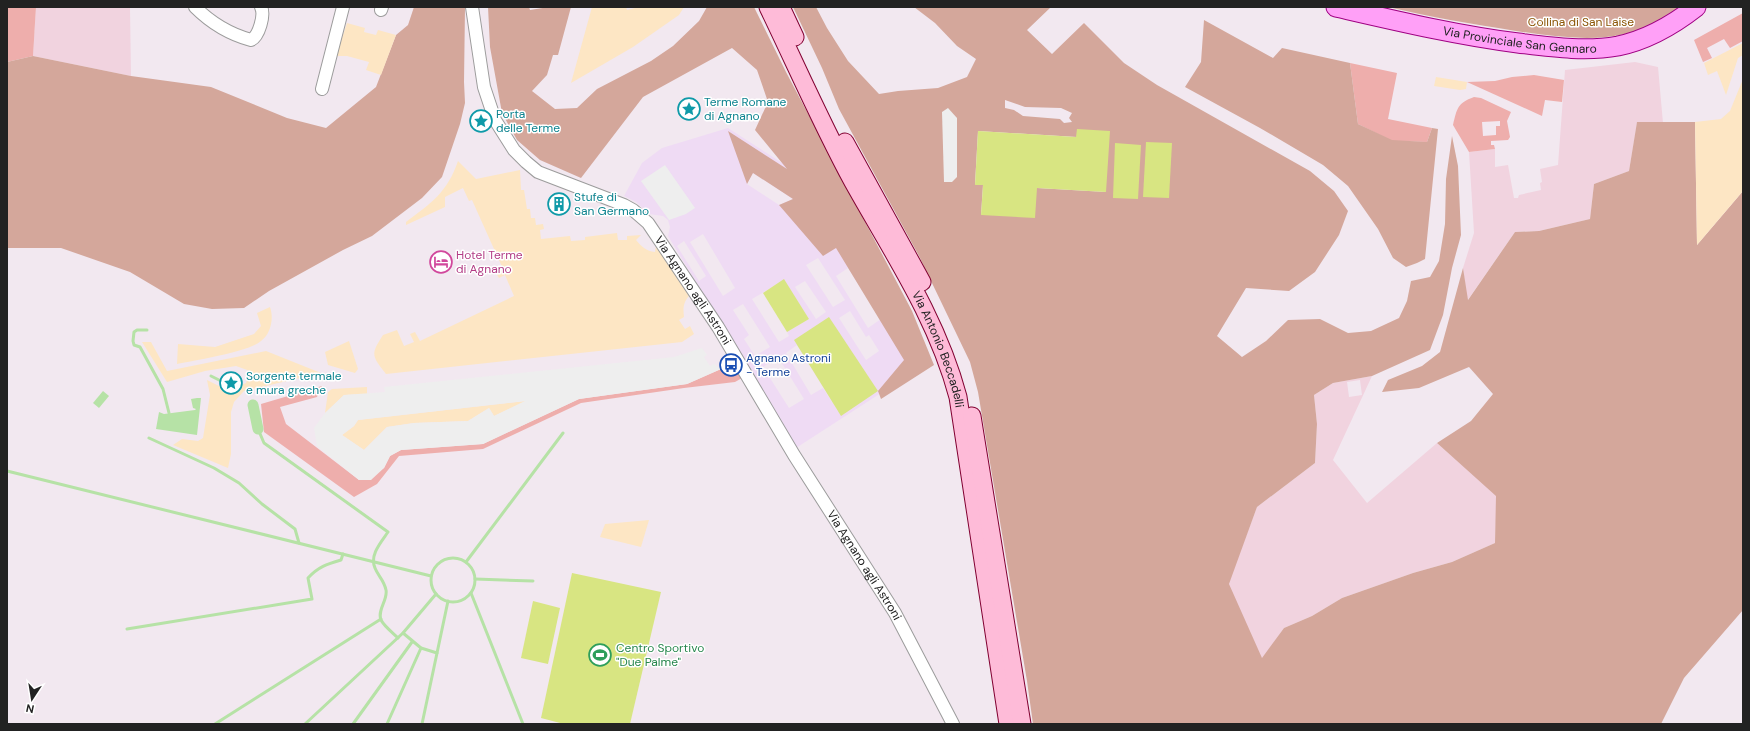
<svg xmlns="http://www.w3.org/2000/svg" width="1750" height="731" viewBox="0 0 1750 731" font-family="'DM Sans',sans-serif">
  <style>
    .military { fill: #efdbf4; fill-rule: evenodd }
    .farmland { fill: #f1d3df; fill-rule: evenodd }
    .grass { fill: #eeaeac; fill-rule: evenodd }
    .forest { fill: #d4a79b; fill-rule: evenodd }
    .park { fill: #fde6c4 }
    .pitch { fill: #d8e582 }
    .parking { fill: #eee; fill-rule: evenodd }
    .water { fill: #b6e2a6 }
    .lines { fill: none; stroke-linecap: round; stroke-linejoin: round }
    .stream { stroke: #b6e2a6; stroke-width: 3 }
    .canal { stroke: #b6e2a6; stroke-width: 11 }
    .street-casing { stroke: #9c9c9c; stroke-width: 14 }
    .secondary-casing { stroke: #810031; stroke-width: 19 }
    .primary-casing { stroke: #9f0082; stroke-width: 21 }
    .street { stroke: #fff; stroke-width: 12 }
    .secondary { stroke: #febbd8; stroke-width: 17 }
    .primary { stroke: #ffa0f7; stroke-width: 19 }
    .labels { text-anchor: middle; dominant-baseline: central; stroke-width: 3; stroke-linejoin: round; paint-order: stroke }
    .park-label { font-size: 12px; fill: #8b5505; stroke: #fff }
    .street-label { font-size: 12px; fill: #222; stroke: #fff }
    .culture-label { font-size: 12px; fill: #0d838f; stroke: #fff; text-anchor: start }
    .hotel-label { font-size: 12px; fill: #b23c85; stroke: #fff; text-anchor: start }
    .transit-label { font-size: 12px; fill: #164399; stroke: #fff; text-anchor: start }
    .leisure-label { font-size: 12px; fill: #27864d; stroke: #fff; text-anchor: start }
  </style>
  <rect width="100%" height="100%" fill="#f2e8f0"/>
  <!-- military -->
  <path class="military" d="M728,128L790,168L908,361L881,393L796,448L668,236L670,227L668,220L663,216L649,214L636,202L624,196L642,163L662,148ZM753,173L793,199L779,205L747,184ZM703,234L735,288L723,296L690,242ZM684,241L706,276L699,281L677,246ZM818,258L845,300L833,307L806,265ZM848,268L881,319L868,328L836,276ZM784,280L809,319L787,332L789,336L779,342L752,299ZM805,281L826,312L816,319L795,287ZM743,304L770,347L755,356L744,339L749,335L733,310ZM850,311L866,337L869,335L879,351L866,360L839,318ZM794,340L841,416L823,388L811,395L786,353L797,345ZM778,357L804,399L789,408L763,367Z"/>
  <!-- farmland -->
  <g class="farmland">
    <polygon points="36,7 130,7 131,76 33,56"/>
    <polygon points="1635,62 1658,67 1663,123 1637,123 1629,171 1594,184 1590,219 1539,231 1515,232 1467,301 1463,268 1474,233 1469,152 1495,149 1495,167 1508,165 1514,198 1518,198 1519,195 1541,190 1540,183 1542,182 1540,169 1558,165 1565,70"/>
    <path d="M1372,376L1333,460L1367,503L1437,443L1497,496L1495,543L1452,562L1413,573L1342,598L1312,616L1284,628L1262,659L1228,584L1257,507L1315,463L1317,424L1314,395L1333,383ZM1360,380L1362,395L1349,397L1347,382Z"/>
  </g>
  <!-- grass -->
  <g class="grass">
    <polygon points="7,7 36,7 33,56 7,62"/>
    <polygon points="1743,13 1743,41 1730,48 1724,39 1707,48 1712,58 1703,62 1694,40"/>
    <polygon points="1350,63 1397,73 1388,119 1432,128 1427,142 1392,141 1358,124"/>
    <polygon points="1534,75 1564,80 1562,102 1545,100 1542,116 1467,82 1495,81 1512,77"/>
    <path d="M1474,97L1481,98L1511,112L1507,121L1510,137L1508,140L1491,141V145H1494L1495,149L1469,152L1453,125C1457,109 1457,103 1474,97ZM1500,121V126H1496V135L1483,136L1482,122Z"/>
    <polygon points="734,366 742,378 735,382 684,388 581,403 483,449 399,456 377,484 354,497 264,432 261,404 322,386 317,397 280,407 286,424 359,480 384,468 390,456 401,450 483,444 579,399 687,384 721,369"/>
  </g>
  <!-- forest -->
  <g class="forest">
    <polygon points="414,7 465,7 464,82 465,103 460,124 442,177 422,198 372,236 343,250 269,291 244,308 212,309 184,304 130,272 61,248 7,248 7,62 33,56 131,76 211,87 287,118 326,128 376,87 396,35 408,25"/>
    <polygon points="488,7 529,7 530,10 549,7 571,7 558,55 553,55 547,75 532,91 555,109 577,108 597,89 651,61 673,46 699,21 707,7 754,7 786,72 912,311 934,365 881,399 878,391 904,360 836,248 823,256 779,205 793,199 753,173 747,184 728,131 787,169 755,130 768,102 757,70 732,48 643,97 581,178 540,160 517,140 502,113 490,47"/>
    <path d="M793,7H816L827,28L848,61L879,94L898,91L938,88L967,77L976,59L957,46L935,23L914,7H1051L1027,30L1052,54L1084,23L1124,63L1157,85L1310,171L1334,191L1348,211L1339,235L1315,272L1289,291L1246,288L1217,336L1242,357L1266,341L1288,320L1320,319L1348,333L1371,331L1399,318L1407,301L1411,281L1430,277L1439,261L1445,224L1446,179L1452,136L1458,166L1461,235L1452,268L1443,315L1430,350L1372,376L1333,383L1314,395L1317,424L1315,463L1257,507L1229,584L1262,658L1284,628L1312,616L1342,598L1413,573L1452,562L1495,543L1496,496L1437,443L1471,421L1493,394L1469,367L1419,388L1382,392L1388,380L1422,366L1440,352L1463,268L1468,300L1515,232L1539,231L1590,219L1594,184L1629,171L1637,122H1695L1697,245L1743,191V610L1684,678L1661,724H1033L1027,681L978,392L970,362L919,256L839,109L822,68ZM1005,100L1025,107L1061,108L1072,113L1069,118L1072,122L1064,123L1060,119L1023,116L1014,110L1005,108ZM1077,129L1106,192L1037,188L981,215L983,185L975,184L978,131L1077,137Z"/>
    <path d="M1388,7H1682C1664,18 1646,29 1625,34C1589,42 1552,36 1516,31C1473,24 1430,17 1388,7Z"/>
    <polygon points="1204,20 1273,58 1282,48 1350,63 1358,124 1392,140 1427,142 1432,128 1438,129 1425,259 1417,263 1406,267 1393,258 1378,229 1348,186 1323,165 1260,128 1185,87 1201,62"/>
  </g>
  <!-- park -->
  <g class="park">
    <polygon points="592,7 626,7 627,10 635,8 635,7 684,7 679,15 633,47 571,83"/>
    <polygon points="347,23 365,28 364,32 376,35 378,30 396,35 381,75 366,70 369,62 347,56 336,56"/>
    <polygon points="1743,43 1743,55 1738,58 1726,95 1717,71 1708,75 1704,63"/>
    <polygon points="1436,77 1467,82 1466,89 1460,90 1434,86"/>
    <polygon points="1743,79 1743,191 1697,245 1695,122 1721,119 1730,111"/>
    <path d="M458,161L476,179L520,170L521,190H524L527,209H530L531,218H535L536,225L543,224L544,229L540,230L541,239L570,236L571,241L585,240V237L617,233L618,240H627V236L641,235L636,240C642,247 646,251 655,252L656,246L689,296C683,303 683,308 684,317L679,320L685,329L690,326L694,334L682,342L386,374C372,356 370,355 383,335L397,330L404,346L414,342L410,334L415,332L420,341L514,296L505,275L499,278L496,273L503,269L472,200L469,201L463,188L445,197V207L406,225V222C431,203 447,193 458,161Z"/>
    <path d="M270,307C274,318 271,334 261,341C248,352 196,360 177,364L178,344L215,347L254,334L261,326L257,313Z"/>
    <polygon points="349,341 358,369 355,373 328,365 325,352"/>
    <polygon points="142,342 151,342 167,371 266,351 321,373 244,391 234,402 231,412 231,454 228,468 173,445 182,439 198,441 203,438 210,395 207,380 227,390 246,383 250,371 236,366 205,371 167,382"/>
    <polygon points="367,387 367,394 344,395 325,413 328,392 332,389"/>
    <polygon points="526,401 494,416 489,408 468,421 414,423 387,427 364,450 342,435 354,426 358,420"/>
    <polygon points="649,520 641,547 600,537 605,524"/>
  </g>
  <!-- pitch -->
  <g class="pitch">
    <polygon points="1077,129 1110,131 1106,192 1037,188 1035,218 981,215 983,185 975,185 978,131 1076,137"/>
    <polygon points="1146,142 1172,143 1169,198 1143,197"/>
    <polygon points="1115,143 1141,145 1138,199 1113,198"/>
    <polygon points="784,279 809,319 787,332 763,293"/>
    <polygon points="829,317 878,391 841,416 794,340"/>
    <polygon points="572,573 661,592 630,724 564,724 541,718"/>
    <polygon points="533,601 560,608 548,664 521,658"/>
  </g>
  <!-- parking -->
  <g class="parking">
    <polygon points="948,108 957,118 957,177 952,182 944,182 942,112"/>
    <polygon points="665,165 695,208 686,214 669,220 641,181"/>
    <path d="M702,348L707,355L704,357L710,366L714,364L721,369L687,384L579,399L483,444L401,450L390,456L384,468L371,480H359L317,446L314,428L325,413L344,395L385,392L384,387L674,357ZM525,401L494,416L489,408L468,421L414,423L387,427L364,450L342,435L354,426L358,420Z"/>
  </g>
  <!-- water -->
  <g class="water">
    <polygon points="103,391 109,396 99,408 93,403"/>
    <polygon points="197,398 201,398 197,435 156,429 159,412 164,414 195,410 196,409 193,408 191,399"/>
  </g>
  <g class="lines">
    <!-- stream -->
    <g class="stream">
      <polyline points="147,330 137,330 134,332 133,341 134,345 140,347 163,389 169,413"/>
      <polyline points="211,376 231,386"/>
      <path d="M258,429L264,443L388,532C382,541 369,555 375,568C378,576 384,580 386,590C388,600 377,610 381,620C384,626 393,633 398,638"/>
      <polyline points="149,438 214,468 239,483 262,504 295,529 299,543"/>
      <polyline points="7,471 431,576"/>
      <circle cx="453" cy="580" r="22"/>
      <polyline points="466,562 563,433"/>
      <polyline points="475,579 533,581"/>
      <polyline points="471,593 523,724"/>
      <path d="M127,629L312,599L308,578C318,567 327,564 341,560L343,554"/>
      <polyline points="403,633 421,648 437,653"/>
      <polyline points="215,724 381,619"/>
      <polyline points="305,724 403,633 436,594"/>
      <polyline points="353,724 412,642"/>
      <polyline points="387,724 421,648"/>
      <polyline points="422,724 448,601"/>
    </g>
    <!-- canal -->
    <polyline class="canal" points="253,405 258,429"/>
    <!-- street casing -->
    <g class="street-casing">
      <g id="street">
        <path d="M195,7C211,23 229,34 251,40C259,36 265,15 261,7"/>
        <path id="s1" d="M472,7L484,87L495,120L514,150L526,162L538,172L624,205L633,210L648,223L718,327L794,455L895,613L953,724"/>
        <polyline points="381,10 382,7"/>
        <polyline points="322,89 343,7"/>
      </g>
    </g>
    <!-- secondary casing -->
    <g class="secondary-casing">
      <g id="secondary">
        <path id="s2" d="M768,7C796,65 822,125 853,182C892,252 937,318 958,397L1008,724"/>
        <polyline points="781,7 795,37"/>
        <polyline points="845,142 922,282"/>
        <polyline points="972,416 1022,724"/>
      </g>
    </g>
    <!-- primary casing -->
    <g class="primary-casing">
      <g id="primary">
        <path id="s3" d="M1336,7C1397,21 1456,35 1518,43C1551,47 1585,52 1618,46C1647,40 1673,25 1696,7"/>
      </g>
    </g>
    <!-- street -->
    <use href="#street" class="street"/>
    <!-- secondary -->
    <use href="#secondary" class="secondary"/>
    <!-- primary -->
    <use href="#primary" class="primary"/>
  </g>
  <!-- icons -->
  <defs>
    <g id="sight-ring" transform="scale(1.15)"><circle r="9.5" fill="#fff" stroke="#0f9aa8" stroke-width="1.5"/><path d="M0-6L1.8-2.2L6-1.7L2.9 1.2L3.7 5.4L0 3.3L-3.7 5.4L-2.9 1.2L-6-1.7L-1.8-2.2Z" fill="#0f9aa8"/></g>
    <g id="building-ring" transform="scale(1.15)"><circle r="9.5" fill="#fff" stroke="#0f9aa8" stroke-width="1.5"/><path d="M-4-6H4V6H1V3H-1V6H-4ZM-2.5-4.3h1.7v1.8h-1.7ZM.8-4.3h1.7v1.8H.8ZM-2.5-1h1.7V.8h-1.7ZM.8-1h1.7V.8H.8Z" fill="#0f9aa8"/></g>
    <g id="hotel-ring" transform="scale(1.15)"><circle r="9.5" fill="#fff" stroke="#d1479c" stroke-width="1.5"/><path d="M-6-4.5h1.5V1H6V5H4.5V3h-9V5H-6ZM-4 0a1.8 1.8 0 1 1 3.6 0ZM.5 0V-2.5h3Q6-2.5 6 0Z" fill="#d1479c"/></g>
    <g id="bus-ring" transform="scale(1.15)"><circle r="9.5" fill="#fff" stroke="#1a4fb4" stroke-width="1.5"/><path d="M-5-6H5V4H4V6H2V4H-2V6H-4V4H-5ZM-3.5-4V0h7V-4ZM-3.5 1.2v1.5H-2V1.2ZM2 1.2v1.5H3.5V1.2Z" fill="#1a4fb4"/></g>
    <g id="stadium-ring" transform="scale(1.15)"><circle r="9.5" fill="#fff" stroke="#2e9e5b" stroke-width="1.5"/><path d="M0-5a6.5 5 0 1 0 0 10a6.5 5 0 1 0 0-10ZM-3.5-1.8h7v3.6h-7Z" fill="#2e9e5b"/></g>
  </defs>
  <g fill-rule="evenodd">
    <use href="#sight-ring" x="689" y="109"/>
    <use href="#sight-ring" x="481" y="121"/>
    <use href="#building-ring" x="559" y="204"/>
    <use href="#hotel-ring" x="441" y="262"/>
    <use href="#bus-ring" x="731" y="365"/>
    <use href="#sight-ring" x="231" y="383"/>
    <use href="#stadium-ring" x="600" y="655"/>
  </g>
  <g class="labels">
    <!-- park labels -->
    <g class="park-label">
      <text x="1581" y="22">Collina di San Laise</text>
    </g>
    <!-- street labels -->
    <g class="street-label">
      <text stroke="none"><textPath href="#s3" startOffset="187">Via Provinciale San Gennaro</textPath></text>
      <text stroke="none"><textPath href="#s1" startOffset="387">Via Agnano agli Astroni</textPath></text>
      <text stroke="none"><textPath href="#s2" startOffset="383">Via Antonio Beccadelli</textPath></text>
      <text stroke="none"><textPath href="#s1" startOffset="711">Via Agnano agli Astroni</textPath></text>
    </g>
    <!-- culture labels -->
    <g class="culture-label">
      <text x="704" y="102">Terme Romane<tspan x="704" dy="14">di Agnano</tspan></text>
      <text x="496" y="114">Porta<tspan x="496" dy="14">delle Terme</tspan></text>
      <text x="574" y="197">Stufe di<tspan x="574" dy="14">San Germano</tspan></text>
      <text x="246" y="376">Sorgente termale<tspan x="246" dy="14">e mura greche</tspan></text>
    </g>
    <!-- hotel labels -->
    <g class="hotel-label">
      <text x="456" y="255">Hotel Terme<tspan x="456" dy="14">di Agnano</tspan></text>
    </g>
    <!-- transit labels -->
    <g class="transit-label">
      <text x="746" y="358">Agnano Astroni<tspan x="746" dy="14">- Terme</tspan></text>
    </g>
    <!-- leisure labels -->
    <g class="leisure-label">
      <text x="616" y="648">Centro Sportivo<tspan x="616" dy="14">"Due Palme"</tspan></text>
    </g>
  </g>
  <!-- border -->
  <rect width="1750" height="731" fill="none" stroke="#222222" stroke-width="16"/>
  <!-- north arrow -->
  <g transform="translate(32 699) rotate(192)" stroke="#ffffff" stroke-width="3" paint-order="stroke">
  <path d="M0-3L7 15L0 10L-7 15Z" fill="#222222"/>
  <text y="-6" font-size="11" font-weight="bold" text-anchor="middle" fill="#222222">N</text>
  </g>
</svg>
